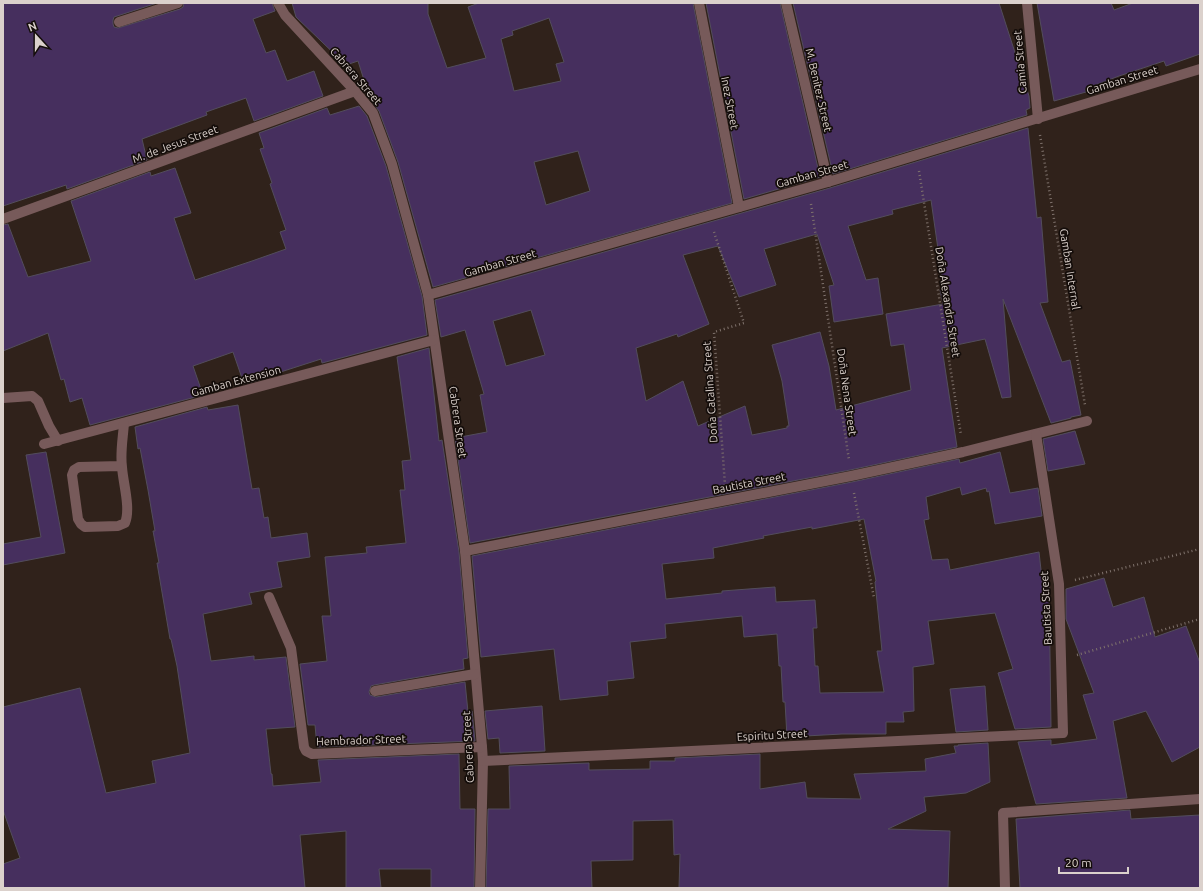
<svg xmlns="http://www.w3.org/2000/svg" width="1203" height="891" viewBox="0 0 1203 891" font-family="Ubuntu,sans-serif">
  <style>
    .building { fill: #462f5e; stroke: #534d5c; fill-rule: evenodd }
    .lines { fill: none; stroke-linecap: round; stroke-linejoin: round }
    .path { stroke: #7f726c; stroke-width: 2.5; stroke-dasharray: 1 3; stroke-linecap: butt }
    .minor { stroke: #775a5a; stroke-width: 10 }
    .labels { text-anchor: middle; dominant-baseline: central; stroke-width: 3.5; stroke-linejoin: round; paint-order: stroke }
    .street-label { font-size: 11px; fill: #dbd1cc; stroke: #140d0a }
  </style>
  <rect width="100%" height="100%" fill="#30221b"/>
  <!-- building -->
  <g class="building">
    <polygon points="3,3 157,3 114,17 113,20 113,24 114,27 118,28 180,9 183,7 184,3 272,3 275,11 253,19 266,53 275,50 287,81 314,71 323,96 254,121 246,98 206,112 207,115 142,139 147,160 67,189 66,185 3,206"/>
    <path d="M292,3H428V14L447,68L486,58L468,7L479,3H693L732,203L433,287L398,162L379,111L370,99L358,61L346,65L296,17ZM549,18L564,62L556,64L561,81L514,91L501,39L513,35L512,31ZM578,151L590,191L546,205L534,162Z"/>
    <polygon points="706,3 780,3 820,177 744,199"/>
    <polygon points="793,3 999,3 1029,96 1030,108 1026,110 1027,115 833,174"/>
    <polygon points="1037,3 1111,3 1114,10 1133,3 1200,3 1200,54 1166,66 1164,61 1119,76 1085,89 1086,92 1054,101"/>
    <polygon points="359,106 367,116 386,166 422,296 427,335 322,363 321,359 265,377 266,378 244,384 233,352 193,366 203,395 90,425 82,398 70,402 64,379 61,380 48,333 3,351 3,225 8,224 28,277 91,261 71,201 150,172 151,176 175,168 191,213 174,218 195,280 252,261 286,249 280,232 286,230 270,184 272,183 260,149 264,148 259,133 327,108 330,115"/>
    <path d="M1028,128L1037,218L1041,217L1048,302L1040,303L1062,362L1070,360L1081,415L1071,417V418L1051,423L1003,299L1011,397L1002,398L985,339L942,348L957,447L850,470L470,543L455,438L487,432L480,395L484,394L465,330L441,337L435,300L830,188ZM931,200L938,249L937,250L944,288L940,290L943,304L886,314L891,346L904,344L911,390L836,410L829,366L820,332L772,345L782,381L789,426H787V428L752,435L745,406L698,426L683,381L646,401L636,348L677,334L678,337L709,324L683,255L718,246L739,297L776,285L764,249L817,234L834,285L829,286L834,322L883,314L878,278L866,280L848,226L893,214L892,210ZM531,310L545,355L506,366L493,321Z"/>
    <polygon points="429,348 439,441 442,440 459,552 468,658 463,659 464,669 374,685 371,686 369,692 370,695 376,697 465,682 468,712 472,711 475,741 317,747 315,725 308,725 300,664 327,661 322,616 331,616 325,557 367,553 366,547 406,543 400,490 405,490 402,461 411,460 397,357"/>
    <polygon points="238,405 252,489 259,488 264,518 268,517 271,538 307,533 310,557 277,562 282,587 249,593 252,604 203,614 211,661 254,656 254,660 286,657 295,727 266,729 271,774 272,774 273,786 321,782 318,760 459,754 460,809 475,809 474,888 431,888 431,869 379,869 381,888 346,888 346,831 300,835 305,888 3,888 3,864 20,858 3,810 3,707 80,688 106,793 156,783 152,761 190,753 177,666 171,639 170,639 157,563 159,563 153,531 155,531 148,490 140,448 138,449 135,427 207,407 208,410"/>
    <polygon points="1075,431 1085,464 1048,471 1043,439"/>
    <polygon points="46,452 65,553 3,565 3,544 41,537 26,455"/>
    <path d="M1000,452L1010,493L1038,488L1042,516L995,524L989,491L987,492L986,488L962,495L960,487L926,497L929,519L924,520L932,560L948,559L950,570L1039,552L1043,588L1049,586L1051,727L1015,729L998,673L1013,669L995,613L928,621L934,664L913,667L914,711L903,712L904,722H886V734H842L787,737L785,702H783L781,666H779L777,634L744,637L742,616L665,624L666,638L630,642L634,678L607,681L608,695L560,700L554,649L481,657L472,556L852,482L959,459L960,463ZM864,519L876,581L875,582L882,651H877L884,692L820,693L818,666H815L813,628H817L815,600L776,602L775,587L722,591V593L666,599L662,564L714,558L713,548L764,538L763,536L812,527V529Z"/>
    <polygon points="1104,578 1113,607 1144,597 1155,637 1186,626 1200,663 1200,747 1172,762 1146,711 1113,721 1127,798 1036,804 1018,742 1051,740 1051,745 1097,739 1083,695 1094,693 1066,619 1066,589"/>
    <polygon points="985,686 988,730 956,732 950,689"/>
    <polygon points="542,706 545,751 500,753 499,738 488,739 485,711"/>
    <polygon points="988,743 990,782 966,793 924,797 926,811 888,829 950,831 948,888 679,888 680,854 674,855 673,820 633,821 633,860 591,861 592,888 486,888 488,809 510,809 509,766 589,763 589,770 650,769 650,761 675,761 675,758 760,754 760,789 805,782 807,798 861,799 854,774 926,771 925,759 956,753 954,746 958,746 958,745"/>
    <polygon points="1130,810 1131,819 1200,815 1200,888 1020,888 1016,819"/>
  </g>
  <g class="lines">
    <!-- path -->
    <g class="path">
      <polyline points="1040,135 1085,405"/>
      <polyline points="919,171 961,435"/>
      <polyline points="811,204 849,460"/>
      <polyline points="714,232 744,323 714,332 725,485"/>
      <polyline points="854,493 874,598"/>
      <polyline points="1075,580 1200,549"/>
      <polyline points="1077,655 1200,619"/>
    </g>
    <!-- minor -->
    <g class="minor">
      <polyline points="278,3 285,15 355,91 373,113 392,164 428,295 465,551 482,747 483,761 480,888"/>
      <polyline points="699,3 739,207"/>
      <polyline points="786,3 828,182"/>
      <polyline points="1027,3 1038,119"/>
      <polyline points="119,22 178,3"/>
      <polyline points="3,219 355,91"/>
      <polyline points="428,295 828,182 1200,69"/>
      <polyline points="3,398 32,396 38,401 49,426 58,441"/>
      <polyline points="44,444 434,340"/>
      <path d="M121,466L79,467L74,470L72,475L78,519L81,524L85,527L118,526L125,523C131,508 123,483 122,467C120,453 123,438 124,423"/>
      <polyline points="465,551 851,476 963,452 1087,421"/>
      <polyline points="269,597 291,648 304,747 306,751 312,754 482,747"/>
      <polyline points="375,691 475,674"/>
      <polyline points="483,761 1063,733 1059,584 1036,434"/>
      <polyline points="1005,888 1003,813 1200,799"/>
    </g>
  </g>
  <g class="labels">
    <!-- street labels -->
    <g class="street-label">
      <text transform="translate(1020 62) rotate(-95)">Camia Street</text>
      <text transform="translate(356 76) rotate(49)">Cabrera Street</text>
      <text transform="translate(1122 80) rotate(-17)">Gamban Street</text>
      <text transform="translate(819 90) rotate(77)">M. Benitez Street</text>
      <text transform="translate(730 103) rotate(79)">Inez Street</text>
      <text transform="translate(175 144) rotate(-20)">M. de Jesus Street</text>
      <text transform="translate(812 174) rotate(-16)">Gamban Street</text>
      <text transform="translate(500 263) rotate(-16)">Gamban Street</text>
      <text transform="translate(1070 269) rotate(81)">Gamban Internal</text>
      <text transform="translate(948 302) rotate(81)">Doña Alexandra Street</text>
      <text transform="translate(236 381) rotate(-15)">Gamban Extension</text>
      <text transform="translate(710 392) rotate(-94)">Doña Catalina Street</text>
      <text transform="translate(847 392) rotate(82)">Doña Nena Street</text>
      <text transform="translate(458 422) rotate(82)">Cabrera Street</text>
      <text transform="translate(749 483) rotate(-11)">Bautista Street</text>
      <text transform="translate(1046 608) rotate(-93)">Bautista Street</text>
      <text transform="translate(772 735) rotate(-3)">Espiritu Street</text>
      <text transform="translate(361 740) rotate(-2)">Hembrador Street</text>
      <text transform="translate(468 747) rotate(-93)">Cabrera Street</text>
    </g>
  </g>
  <!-- border -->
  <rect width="1203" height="891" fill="none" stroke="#dbd1cc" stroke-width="8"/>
  <!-- north arrow -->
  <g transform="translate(36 36) rotate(339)" stroke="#140d0a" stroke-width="3" paint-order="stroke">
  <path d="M0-3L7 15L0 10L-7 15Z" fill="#dbd1cc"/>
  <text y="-6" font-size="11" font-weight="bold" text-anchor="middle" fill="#dbd1cc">N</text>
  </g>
  <!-- scale -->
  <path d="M1059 867v6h69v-6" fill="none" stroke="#dbd1cc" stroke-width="2"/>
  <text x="1065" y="867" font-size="12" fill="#dbd1cc" stroke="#140d0a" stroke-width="3" paint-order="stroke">20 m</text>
</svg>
